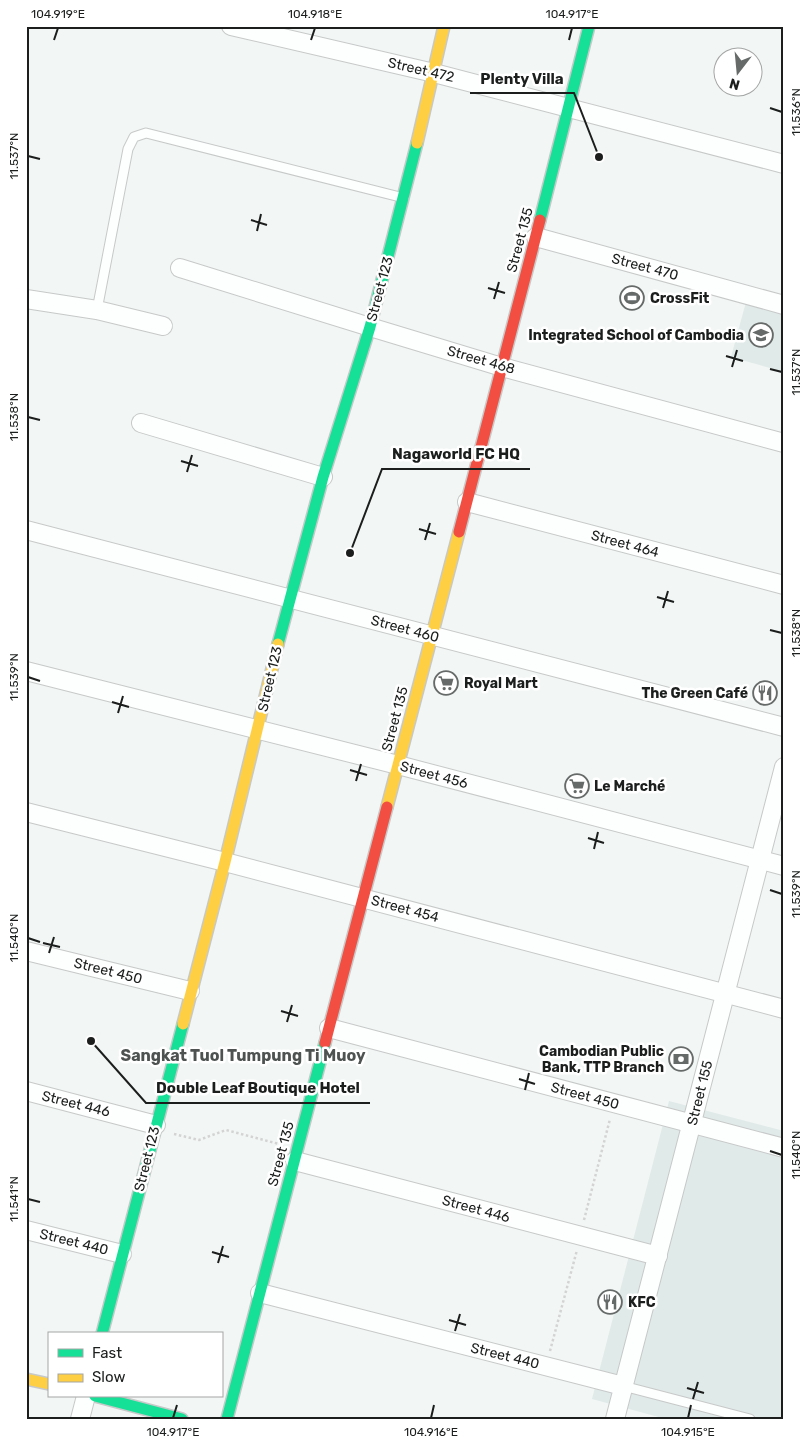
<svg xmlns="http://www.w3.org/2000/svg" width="810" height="1445" viewBox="0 0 810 1445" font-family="Rubik,sans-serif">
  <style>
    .built { fill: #e0eae9 }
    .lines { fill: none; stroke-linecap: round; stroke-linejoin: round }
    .lane-casing { stroke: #c7c9c9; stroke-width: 11 }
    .street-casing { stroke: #c7c9c9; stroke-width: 20 }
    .fast-casing { stroke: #c7c9c9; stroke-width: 14 }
    .slow-casing { stroke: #c7c9c9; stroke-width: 14 }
    .jam-casing { stroke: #c7c9c9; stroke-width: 14 }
    .path { stroke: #d3d3d3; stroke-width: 2.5; stroke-dasharray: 2.5 2.5; stroke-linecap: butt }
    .lane { stroke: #fdfefe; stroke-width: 9 }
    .street { stroke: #fdfefe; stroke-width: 18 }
    .fast { stroke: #16e098; stroke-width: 11 }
    .slow { stroke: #ffcf43; stroke-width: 11 }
    .jam { stroke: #f24e42; stroke-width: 11 }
    .ticks { fill: none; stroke: #1b1e1d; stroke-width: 2 }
    .labels { text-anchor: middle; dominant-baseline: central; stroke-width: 5; stroke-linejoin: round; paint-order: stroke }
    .street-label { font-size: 14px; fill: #1b1e1d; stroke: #fff }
    .poi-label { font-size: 14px; font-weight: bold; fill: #1b1e1d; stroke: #fff; text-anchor: start }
    .quarter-label { font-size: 16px; font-weight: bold; fill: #4e5352; stroke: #fff }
    .leader { fill: none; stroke: #1b1e1d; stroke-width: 2 }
    .callout-dot { fill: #1b1e1d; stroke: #fff; stroke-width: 2 }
    .callout-label { font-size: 15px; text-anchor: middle; font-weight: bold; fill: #1b1e1d; stroke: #fff; stroke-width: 5; stroke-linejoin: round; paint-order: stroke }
    .neatline { fill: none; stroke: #1b1e1d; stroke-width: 2 }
    .ticks-label { font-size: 12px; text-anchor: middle; fill: #1b1e1d }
  </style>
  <rect width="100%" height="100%" fill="#f2f6f5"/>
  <!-- built -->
  <g class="built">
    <polygon points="746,302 784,313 784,372 731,357"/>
    <polygon points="669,1101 784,1131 784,1419 666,1419 592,1399"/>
  </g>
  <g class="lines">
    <!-- lane casing -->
    <g class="lane-casing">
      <g id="lane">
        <polyline points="97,310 128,149 134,137 146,133 404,198"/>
        <polyline points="623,1386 750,1419"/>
      </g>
    </g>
    <!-- street casing -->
    <g class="street-casing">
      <g id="street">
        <polyline points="231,26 434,73 784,164"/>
        <polyline points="536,237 784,305"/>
        <polyline points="180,268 370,327 502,367 784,443"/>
        <polyline points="26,299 97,310 163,326"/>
        <polyline points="141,423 323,477"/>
        <polyline points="467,502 784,585"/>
        <polyline points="26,530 784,727"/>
        <polyline points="26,671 398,765 784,866"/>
        <polyline points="26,812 225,862 784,1009"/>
        <polyline points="26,951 190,991"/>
        <polyline points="329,1028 784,1148"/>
        <polyline points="26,1091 156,1125"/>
        <polyline points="295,1161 658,1256"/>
        <polyline points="26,1230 122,1254"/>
        <polyline points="260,1293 623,1386"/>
        <polyline points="80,1419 86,1396"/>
        <polyline points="615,1419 784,767"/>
      </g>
    </g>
    <!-- fast casing -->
    <g class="fast-casing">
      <g id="fast">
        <polyline points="540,220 589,26"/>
        <polyline points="278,644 323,477 370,327 417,143"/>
        <polyline points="102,1334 183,1024"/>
        <polyline points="95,1396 182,1419"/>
        <polyline points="227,1419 325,1043"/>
      </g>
    </g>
    <!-- slow casing -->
    <g class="slow-casing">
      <g id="slow">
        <polyline points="417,143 444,26"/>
        <polyline points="387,807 459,532"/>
        <polyline points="183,1024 225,862 278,644"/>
        <polyline points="26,1379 49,1384"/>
      </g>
    </g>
    <!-- jam casing -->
    <g class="jam-casing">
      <g id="jam">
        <polyline points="459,532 540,220"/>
        <polyline points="325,1043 387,807"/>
      </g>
    </g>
    <!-- path -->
    <g class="path">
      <polyline points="174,1134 199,1140 226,1130 279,1144"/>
      <polyline points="584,1220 610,1119"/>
      <polyline points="550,1351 577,1250"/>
    </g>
    <!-- lane -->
    <use href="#lane" class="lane"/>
    <!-- street -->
    <use href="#street" class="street"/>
    <!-- fast -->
    <use href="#fast" class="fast"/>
    <!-- slow -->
    <use href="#slow" class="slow"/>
    <!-- jam -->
    <use href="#jam" class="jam"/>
  </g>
  <!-- ticks -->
  <path class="ticks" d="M54,40L58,28M311,40L315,28M569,40L572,28M770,108L782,112M28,156L40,159M251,220L267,225M257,231L261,214M488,288L505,293M494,299L499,282M726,356L743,361M732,367L737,350M770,369L782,372M28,417L40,420M181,461L198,466M187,472L192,455M419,529L436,534M425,540L430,523M657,597L674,602M663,608L668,591M770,630L782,633M28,677L40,681M112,702L129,707M118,713L123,696M350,770L367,775M356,781L361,764M588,838L604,843M594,849L598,832M770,890L782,894M28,938L40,942M43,943L60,947M49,953L54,937M281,1011L298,1016M287,1022L292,1005M519,1079L535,1084M525,1090L529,1073M770,1151L782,1155M28,1199L40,1202M212,1252L229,1257M218,1263L223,1246M449,1320L466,1325M455,1331L460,1314M687,1388L704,1393M693,1399L698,1382M173,1418L177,1405M431,1418L434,1405M688,1418L691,1405"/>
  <!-- icons -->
  <defs>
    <g id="stadium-ring" transform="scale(1.25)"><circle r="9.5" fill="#fff" stroke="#666a69" stroke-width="1.5"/><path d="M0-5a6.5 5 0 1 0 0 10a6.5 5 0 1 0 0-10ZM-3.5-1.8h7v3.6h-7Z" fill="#666a69"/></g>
    <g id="school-ring" transform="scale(1.25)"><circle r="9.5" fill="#fff" stroke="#666a69" stroke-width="1.5"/><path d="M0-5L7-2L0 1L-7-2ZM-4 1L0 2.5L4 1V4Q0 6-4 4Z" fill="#666a69"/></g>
    <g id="supermarket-ring" transform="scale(1.25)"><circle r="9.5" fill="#fff" stroke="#666a69" stroke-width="1.5"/><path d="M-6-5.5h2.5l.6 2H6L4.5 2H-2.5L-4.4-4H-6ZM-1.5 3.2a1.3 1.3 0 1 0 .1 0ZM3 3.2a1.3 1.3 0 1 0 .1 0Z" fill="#666a69"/></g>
    <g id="restaurant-ring" transform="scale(1.25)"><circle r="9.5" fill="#fff" stroke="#666a69" stroke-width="1.5"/><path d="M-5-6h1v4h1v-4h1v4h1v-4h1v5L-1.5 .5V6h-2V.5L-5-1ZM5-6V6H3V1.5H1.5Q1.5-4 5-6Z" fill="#666a69"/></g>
    <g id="bank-ring" transform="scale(1.25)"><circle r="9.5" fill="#fff" stroke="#666a69" stroke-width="1.5"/><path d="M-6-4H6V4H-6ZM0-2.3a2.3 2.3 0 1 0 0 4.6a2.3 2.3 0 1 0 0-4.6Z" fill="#666a69"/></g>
  </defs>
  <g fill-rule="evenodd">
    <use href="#stadium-ring" x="632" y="298"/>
    <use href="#school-ring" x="761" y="335"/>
    <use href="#supermarket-ring" x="446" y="683"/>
    <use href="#restaurant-ring" x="765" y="693"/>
    <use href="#supermarket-ring" x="577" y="786"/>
    <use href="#bank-ring" x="681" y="1059"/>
    <use href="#restaurant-ring" x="610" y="1302"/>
  </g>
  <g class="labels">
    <!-- street labels -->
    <g class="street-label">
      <text transform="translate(421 70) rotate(13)">Street 472</text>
      <text transform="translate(520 240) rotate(-75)">Street 135</text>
      <text transform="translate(645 267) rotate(15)">Street 470</text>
      <text transform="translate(380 289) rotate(-75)">Street 123</text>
      <text transform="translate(481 360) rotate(16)">Street 468</text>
      <text transform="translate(625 544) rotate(15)">Street 464</text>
      <text transform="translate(405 629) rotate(15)">Street 460</text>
      <text transform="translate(270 679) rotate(-77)">Street 123</text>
      <text transform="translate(395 719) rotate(-75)">Street 135</text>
      <text transform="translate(434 775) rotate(15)">Street 456</text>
      <text transform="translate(405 909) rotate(15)">Street 454</text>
      <text transform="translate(108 971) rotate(14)">Street 450</text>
      <text transform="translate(700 1093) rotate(-76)">Street 155</text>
      <text transform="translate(585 1096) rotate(15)">Street 450</text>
      <text transform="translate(76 1104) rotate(14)">Street 446</text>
      <text transform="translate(281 1154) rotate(-75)">Street 135</text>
      <text transform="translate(147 1159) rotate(-76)">Street 123</text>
      <text transform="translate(476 1209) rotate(15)">Street 446</text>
      <text transform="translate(74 1242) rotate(14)">Street 440</text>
      <text transform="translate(505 1356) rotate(14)">Street 440</text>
    </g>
    <!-- poi labels -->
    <g class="poi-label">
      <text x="650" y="298">CrossFit</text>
      <text x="744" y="335" text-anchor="end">Integrated School of Cambodia</text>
      <text x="464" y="683">Royal Mart</text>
      <text x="748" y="693" text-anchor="end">The Green Café</text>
      <text x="594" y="786">Le Marché</text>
      <text x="664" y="1051" text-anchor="end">Cambodian Public<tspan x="664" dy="16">Bank, TTP Branch</tspan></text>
      <text x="628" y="1302">KFC</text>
    </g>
    <!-- quarter labels -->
    <g class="quarter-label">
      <text x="243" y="1055">Sangkat Tuol Tumpung Ti Muoy</text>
    </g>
  </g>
  <!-- callouts -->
  <path class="leader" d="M599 157L574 93H470M350 553L382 469H530M91 1041L146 1103H370"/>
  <g class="callout-dot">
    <circle cx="599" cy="157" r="5"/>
    <circle cx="350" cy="553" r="5"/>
    <circle cx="91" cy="1041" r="5"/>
  </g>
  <g class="callout-label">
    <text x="522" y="84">Plenty Villa</text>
    <text x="456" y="459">Nagaworld FC HQ</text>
    <text x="258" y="1093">Double Leaf Boutique Hotel</text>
  </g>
  <!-- border -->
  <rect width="810" height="1445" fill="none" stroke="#ffffff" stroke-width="55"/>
  <!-- legend -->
  <rect x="48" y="1332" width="175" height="65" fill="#ffffff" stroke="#a4a5a5"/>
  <rect x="58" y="1349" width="25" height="8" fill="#16e098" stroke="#a4a5a5"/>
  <text x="92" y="1358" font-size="15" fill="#1b1e1d">Fast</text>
  <rect x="58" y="1374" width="25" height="8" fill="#ffcf43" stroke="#a4a5a5"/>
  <text x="92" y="1382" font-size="15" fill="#1b1e1d">Slow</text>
  <!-- north arrow -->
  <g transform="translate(738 72) rotate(196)"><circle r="24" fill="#ffffff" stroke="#a4a5a5"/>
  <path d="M0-4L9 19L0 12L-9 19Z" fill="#666a69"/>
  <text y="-8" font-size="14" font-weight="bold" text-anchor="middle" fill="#1b1e1d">N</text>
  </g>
  <rect x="28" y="28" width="754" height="1390" class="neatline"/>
  <g class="ticks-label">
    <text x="58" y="18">104.919°E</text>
    <text x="315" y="18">104.918°E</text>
    <text x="572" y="18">104.917°E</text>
    <text transform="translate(796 112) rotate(-90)" y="4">11.536°N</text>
    <text transform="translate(14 156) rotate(-90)" y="4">11.537°N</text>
    <text transform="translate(796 372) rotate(-90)" y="4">11.537°N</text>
    <text transform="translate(14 417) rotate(-90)" y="4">11.538°N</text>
    <text transform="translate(796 633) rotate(-90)" y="4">11.538°N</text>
    <text transform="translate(14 677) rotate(-90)" y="4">11.539°N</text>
    <text transform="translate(796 894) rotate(-90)" y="4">11.539°N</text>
    <text transform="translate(14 938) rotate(-90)" y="4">11.540°N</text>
    <text transform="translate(796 1155) rotate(-90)" y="4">11.540°N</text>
    <text transform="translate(14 1199) rotate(-90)" y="4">11.541°N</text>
    <text x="173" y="1436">104.917°E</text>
    <text x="431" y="1436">104.916°E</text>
    <text x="688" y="1436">104.915°E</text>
  </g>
</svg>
